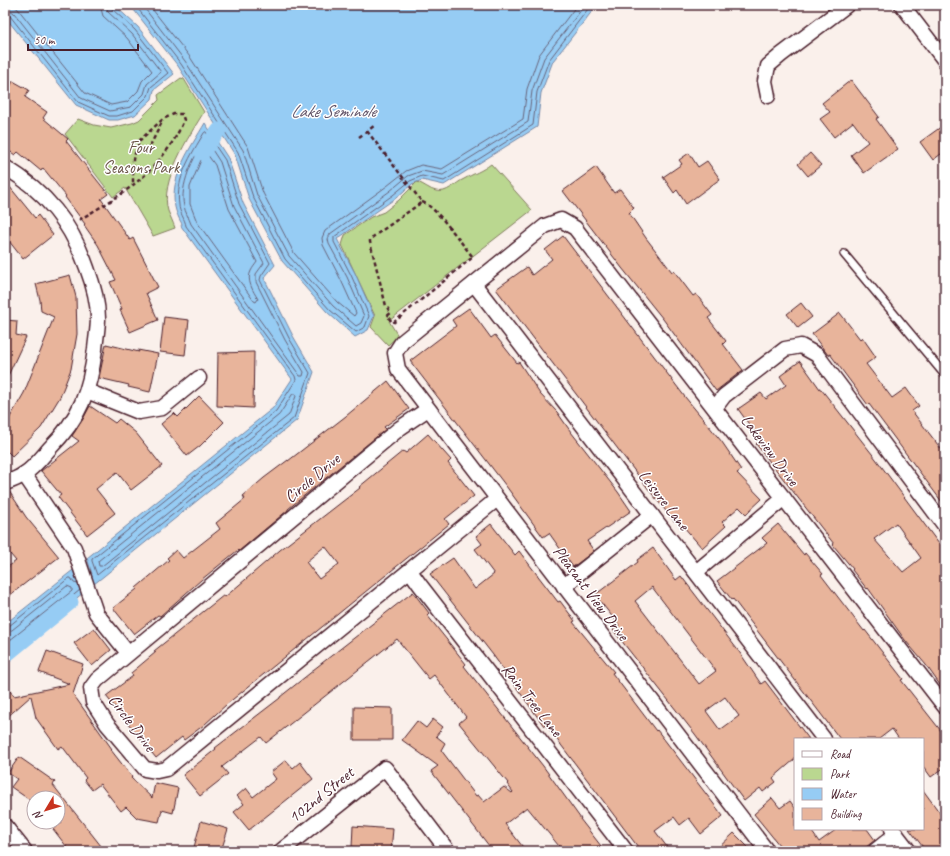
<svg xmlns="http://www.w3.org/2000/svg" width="950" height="856" viewBox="0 0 950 856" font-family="Caveat,sans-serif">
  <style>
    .green { fill: #bad790; stroke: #827b5e }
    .water { fill: #96ccf4; stroke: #7887a4 }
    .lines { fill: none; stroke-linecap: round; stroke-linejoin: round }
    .shore { stroke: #68647b; stroke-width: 1 }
    .canal { stroke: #96ccf4; stroke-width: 15 }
    .building { fill: #e8b49b; stroke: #4a1f2b; fill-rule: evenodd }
    .lane-casing { stroke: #4a1f2b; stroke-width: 10 }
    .street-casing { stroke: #4a1f2b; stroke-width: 17 }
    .path { stroke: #4a1f2b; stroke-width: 2.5; stroke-dasharray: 4 3; stroke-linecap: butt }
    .lane { stroke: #fff; stroke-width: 7 }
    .street { stroke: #fff; stroke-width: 14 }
    .labels { text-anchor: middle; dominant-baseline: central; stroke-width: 3; stroke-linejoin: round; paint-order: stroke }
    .park-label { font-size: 17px; fill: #6c5649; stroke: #fff }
    .street-label { font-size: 17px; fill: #4a1f2b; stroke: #fff }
    .water-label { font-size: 18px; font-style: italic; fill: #615367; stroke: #fff }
  </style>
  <rect width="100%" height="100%" fill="#faf0eb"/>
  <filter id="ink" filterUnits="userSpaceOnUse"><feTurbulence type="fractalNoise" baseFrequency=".025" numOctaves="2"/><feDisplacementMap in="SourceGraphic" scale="8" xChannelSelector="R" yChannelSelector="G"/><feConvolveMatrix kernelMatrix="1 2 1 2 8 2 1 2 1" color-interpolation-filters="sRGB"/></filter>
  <g filter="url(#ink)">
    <!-- green -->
    <g class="green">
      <path d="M181,78L184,79L204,112C189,136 159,182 168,211C170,216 173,222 175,228L153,236L125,188L113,197L65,134L78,119L94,125L111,128L132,123L139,120L159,100L158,95Z"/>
      <path d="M491,164L532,210L389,321L398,336L388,345L371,327L375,316L342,245L345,235L371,217L384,212L399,200L417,182C424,184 430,190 436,191C447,194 455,183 464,179C473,174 482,171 491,164Z"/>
    </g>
    <!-- water -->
    <g class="water">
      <polygon points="5,5 114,5 138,27 174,74 154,90 152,99 135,115 118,120 109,120 76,105 10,23 5,16"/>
      <polygon points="130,5 597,5 553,61 541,93 537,127 444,185 422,180 412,184 396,198 337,239 355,273 374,316 368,330 355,337 327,312 282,261 249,199 235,155 178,66"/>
      <path d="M205,123L228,158L243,203L275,265L264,278L293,336L314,372L297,420L5,656V624L73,570L77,580L92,574L87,558L273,408L292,379L181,226L182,224C179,219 176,212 175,207C169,177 191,147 205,123Z"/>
    </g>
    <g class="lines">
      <!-- shore -->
      <g class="shore">
        <polyline points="13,5 18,9 85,93 111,105 127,102 138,91 142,81 152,71 127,38 103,16 100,5"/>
        <polyline points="135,5 181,64 238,152 253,197 285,259 330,310 356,332 365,327 369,316 351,275 334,242 334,237 393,195 410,181 422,176 444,181 533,125 537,92 549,60 591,5"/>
        <polyline points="142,5 185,61 243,150 257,195 289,256 333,306 356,326 361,323 364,316 347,277 329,244 328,239 330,234 390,191 408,176 422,171 443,175 528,122 532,91 544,58 585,5"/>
        <polyline points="149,5 190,57 248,147 263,193 294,253 337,302 354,316 356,313 341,280 323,245 322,238 325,231 387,186 406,171 421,165 442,169 523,119 527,89 539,55 577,5"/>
        <polyline points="5,9 10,10 14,13 81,98 110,111 131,107 144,94 147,84 161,72 132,34 108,12 106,5"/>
        <polyline points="5,14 10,16 78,102 109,116 117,116 133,111 148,96 151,87 168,73 135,30 112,9 111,5"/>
        <path d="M206,132L225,160L239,204L270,263L261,276L260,280L289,338L310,373L294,418L97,575L92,561V559L276,411L296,380L295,376L186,226C185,219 179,212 179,205C175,179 191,155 204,133Z"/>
        <path d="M205,142H207L220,162L234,206L264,263L256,274V282L285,340L304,372L303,376H300L191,224C189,218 185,212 184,206C179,188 193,155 205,142Z"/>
        <path d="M205,153L207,154L215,165L229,209L257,262C255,265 253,267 251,271C246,280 253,291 258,299L256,302L254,301L197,222L190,204V187L201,160Z"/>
        <polygon points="293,394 295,394 296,396 289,415 102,566 99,566 98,561 279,415"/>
        <polyline points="5,627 9,626 69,578 71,578 74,583 78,584"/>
        <polyline points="5,632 12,630 67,586 72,588 72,591 5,644"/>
        <polyline points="5,651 80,590"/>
      </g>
      <!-- canal -->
      <g class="canal">
        <polyline points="202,153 219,130"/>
        <polyline points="5,656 71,602"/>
      </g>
    </g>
    <!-- building -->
    <g class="building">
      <polygon points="851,80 879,117 876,119 898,149 864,173 851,155 868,142 853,122 834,137 820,119 830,112 822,103"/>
      <polygon points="13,81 29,90 25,97 47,112 43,118 68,139 66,141 108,194 101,199 130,240 133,238 158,287 146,293 158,320 130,332 120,310 122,309 110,282 116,280 98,245 84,225 85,224 65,197 66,196 43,168 41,171 18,152 15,155 5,148 5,97"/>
      <polygon points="945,124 945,151 933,160 920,142"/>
      <polygon points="689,153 698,167 707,161 720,179 686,204 677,190 674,193 663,177 682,164 679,160"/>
      <polygon points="810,153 821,165 808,176 798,164"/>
      <polygon points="596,167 614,193 620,189 634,208 629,213 646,238 672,272 674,271 693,296 696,294 712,315 708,318 726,341 723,344 743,370 716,391 663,319 622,268 563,191"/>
      <polygon points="5,181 35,218 38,215 53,235 23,259 5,236"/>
      <polygon points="563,236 685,397 722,442 741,470 737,473 762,499 746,514 739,507 722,522 726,526 702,548 677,519 674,521 653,495 496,289 527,267 532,275 552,259 545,250"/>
      <polygon points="70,275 76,297 77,334 71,369 60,397 41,428 12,456 5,449 5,426 24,393 54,317 41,311 40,300 36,284"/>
      <polygon points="801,303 812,317 798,328 787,314"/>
      <polygon points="469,308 491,338 495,335 517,363 519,362 540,394 557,412 571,432 618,492 631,511 587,541 594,551 573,567 549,533 543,537 506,486 410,361 456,326 452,320"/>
      <polygon points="840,313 860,339 862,337 876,357 866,364 892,398 906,388 919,406 912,411 945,454 945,506 869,404 868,405 830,354 828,355 812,334"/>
      <polygon points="164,317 189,320 185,355 160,352"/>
      <polygon points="5,320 17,321 16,335 26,337 5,382"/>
      <polygon points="106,344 139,352 138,350 158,354 150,392 128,387 129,385 99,378"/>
      <polygon points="254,352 253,408 217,406 218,353"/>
      <path d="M800,361L820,389H821L876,459L939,544L945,539V692L926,665L905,640L868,588L867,589L852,570L853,569L833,545L834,544L756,444L761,441L738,409L761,393L766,399L786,385L780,376ZM896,523L921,558L903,572L874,539Z"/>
      <polygon points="388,381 409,409 384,427 386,429 288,509 288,510 239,551 238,550 201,580 160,616 158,615 134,634 113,608 137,589 136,588 169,560 167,558 176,550 183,558 220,529 216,523 245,499 243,496 264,478 288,460 288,461 346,416"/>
      <polygon points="199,396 224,422 200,446 187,456 161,424 174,413 178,417"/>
      <polygon points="90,406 115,423 119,419 136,433 162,466 131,490 117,472 96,489 115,513 87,535 58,497 61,495 41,471 79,441 72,436 83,419"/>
      <path d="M428,434L451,460L448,463L474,496L445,519L449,524L227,704L204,725L184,740L182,737L156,758L106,696L133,676L131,673L156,652L154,651L224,595L225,597L280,550L360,488L359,487L403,451L406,453ZM325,546L339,564L319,579L306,562Z"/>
      <polygon points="5,491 9,491 26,517 59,557 5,599 5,569 16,561 5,548"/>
      <polygon points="491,524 515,555 519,551 558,602 560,601 575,621 573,622 614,672 612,673 656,731 657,730 723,816 701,834 689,818 680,825 674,817 655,831 670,851 641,851 546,725 544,726 493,655 430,574 453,558 475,589 494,574 475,549 482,544 476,536"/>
      <polygon points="778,524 804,555 805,553 823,574 821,575 864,631 865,630 903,679 901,680 945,736 945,767 931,777 923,766 923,739 899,739 892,729 879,739 840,739 733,599 732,600 717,581 767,543 762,538"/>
      <path d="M653,548L676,580L681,576L740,653L761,684L765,681L809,739H795V759L773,778L776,782L763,792L760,788L744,801L695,734L613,630L619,625L595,595L638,562L637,560ZM652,587L716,671L699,684L635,601ZM725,697L739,716L720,730L706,711Z"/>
      <polygon points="413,592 429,613 427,615 466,664 464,666 543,766 581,819 580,819 601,846 595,851 563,851 527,807 505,824 526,851 493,851 431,771 438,766 402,740 417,721 426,728 433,719 443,727 436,736 445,743 441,750 476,796 478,795 484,802 504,787 512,793 513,792 507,784 508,783 459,723 466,717 434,675 429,679 397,639 266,743 261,737 222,767 228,774 200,796 183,775 216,749 215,748 280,698 280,697 314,670 313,670"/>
      <polygon points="94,628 111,650 92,666 74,643"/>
      <polygon points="47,651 83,664 73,694 112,749 111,750 132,777 131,778 152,798 155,783 178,788 173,813 162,810 159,822 137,818 126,807 121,811 100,784 92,790 84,780 86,778 62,746 58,749 36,718 31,696 5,719 5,685 14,696 70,684 39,672"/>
      <polygon points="354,707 392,708 392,740 354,740"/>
      <polygon points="19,757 55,782 53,785 105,851 70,851 53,829 62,822 58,820 58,798 34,798 34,803 11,787 17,779 8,773"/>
      <polygon points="286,760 293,768 300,762 313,779 249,830 234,812 244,804 237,796 246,788 253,797 276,779 271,772"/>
      <polygon points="923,790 945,820 945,851 926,851 909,829 923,829"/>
      <polygon points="772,798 780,808 790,801 795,808 795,829 810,829 819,842 837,829 867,829 875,840 861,851 784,851 754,814"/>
      <polygon points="201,821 228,829 221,851 193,851"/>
      <polygon points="353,826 393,829 391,851 362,851 362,848 352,847"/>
      <polygon points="734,833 752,851 715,851"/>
    </g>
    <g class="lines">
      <!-- lane casing -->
      <g class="lane-casing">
        <polyline id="lane" points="844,254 945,375"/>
      </g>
      <!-- street casing -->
      <g class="street-casing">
        <g id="street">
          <polyline points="902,5 945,61"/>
          <polyline points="768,96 765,81 768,66 781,55 847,5"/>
          <path d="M5,167C46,192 71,223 87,268C93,284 98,301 98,318C98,328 96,339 95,349C90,391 80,418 50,448C42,457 34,468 24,474C19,478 11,481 5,483"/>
          <polyline points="474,284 824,739"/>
          <polyline points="87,391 139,412 162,408 199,378"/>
          <polyline points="715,408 724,396 785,349 801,346 817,355 945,526"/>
          <polyline points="428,409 400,428 97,680 91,688 93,702 107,724 145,769 157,771 166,769 497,499"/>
          <polyline points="24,474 74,548 96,613 128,653"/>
          <polyline points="410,571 420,585 626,851"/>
          <polyline points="696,572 784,498"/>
          <polyline points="564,587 578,574 652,515"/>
          <polyline points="5,826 25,851"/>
          <polyline points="892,829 909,851"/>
          <polyline points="281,851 385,768 448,851"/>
          <polyline points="767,851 398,369 395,353 402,342 545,226 561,220 575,228 945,707"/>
          <polyline points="875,851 896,834"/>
        </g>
      </g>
      <!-- path -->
      <g class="path">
        <polyline points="367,131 422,202"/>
        <polyline points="359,137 374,126"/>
        <polyline points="150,146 163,120"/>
        <path d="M422,202C435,205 463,246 473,257L393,323L387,316L391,313L386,306L370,242V239Z"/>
        <path d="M79,220C97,209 117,198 133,185C154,169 174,145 184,120L182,114H174L163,119L140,140L133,159V186"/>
      </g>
      <!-- lane -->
      <use href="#lane" class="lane"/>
      <!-- street -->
      <use href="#street" class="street"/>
    </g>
  </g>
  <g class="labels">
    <!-- park labels -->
    <g class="park-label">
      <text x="141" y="147">Four<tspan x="141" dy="20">Seasons Park</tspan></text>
    </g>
    <!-- street labels -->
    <g class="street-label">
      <text transform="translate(770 450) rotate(53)">Lakeview Drive</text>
      <text transform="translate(312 478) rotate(-40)">Circle Drive</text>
      <text transform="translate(664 500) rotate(52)">Leisure Lane</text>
      <text transform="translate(591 593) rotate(53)">Pleasant View Drive</text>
      <text transform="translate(532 700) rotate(52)">Rain Tree Lane</text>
      <text transform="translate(132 723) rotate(53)">Circle Drive</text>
      <text transform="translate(321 795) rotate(-39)">102nd Street</text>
    </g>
    <!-- water labels -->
    <g class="water-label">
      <text x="333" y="111">Lake Seminole</text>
    </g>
  </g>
  <!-- margin -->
  <rect width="950" height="856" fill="none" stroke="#fff" stroke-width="20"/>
  <rect x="10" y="10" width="930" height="836" fill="none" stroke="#4a1f2b" stroke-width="1.5" filter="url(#ink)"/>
  <!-- legend -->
  <rect x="794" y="738" width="130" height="92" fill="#ffffff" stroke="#b7a5aa"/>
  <rect x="802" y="751" width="20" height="6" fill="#ffffff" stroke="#b7a5aa"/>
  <text x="830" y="758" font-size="12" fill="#4a1f2b">Road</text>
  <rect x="802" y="768" width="20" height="12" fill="#bad790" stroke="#b7a5aa"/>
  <text x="830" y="778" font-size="12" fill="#4a1f2b">Park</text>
  <rect x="802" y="788" width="20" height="12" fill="#96ccf4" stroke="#b7a5aa"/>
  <text x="830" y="798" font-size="12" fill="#4a1f2b">Water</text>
  <rect x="802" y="808" width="20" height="12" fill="#e8b49b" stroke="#b7a5aa"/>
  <text x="830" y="818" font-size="12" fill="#4a1f2b">Building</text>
  <!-- north arrow -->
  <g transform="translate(46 810) rotate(232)"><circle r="19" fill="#ffffff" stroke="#b7a5aa"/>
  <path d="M0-3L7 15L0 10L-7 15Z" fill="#c8321e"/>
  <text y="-6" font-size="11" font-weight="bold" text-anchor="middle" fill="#4a1f2b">N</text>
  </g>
  <!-- scale -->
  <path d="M28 44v6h110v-6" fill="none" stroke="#4a1f2b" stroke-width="2"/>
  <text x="34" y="44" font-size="12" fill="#4a1f2b" stroke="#ffffff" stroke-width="3" paint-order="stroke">50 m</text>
</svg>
